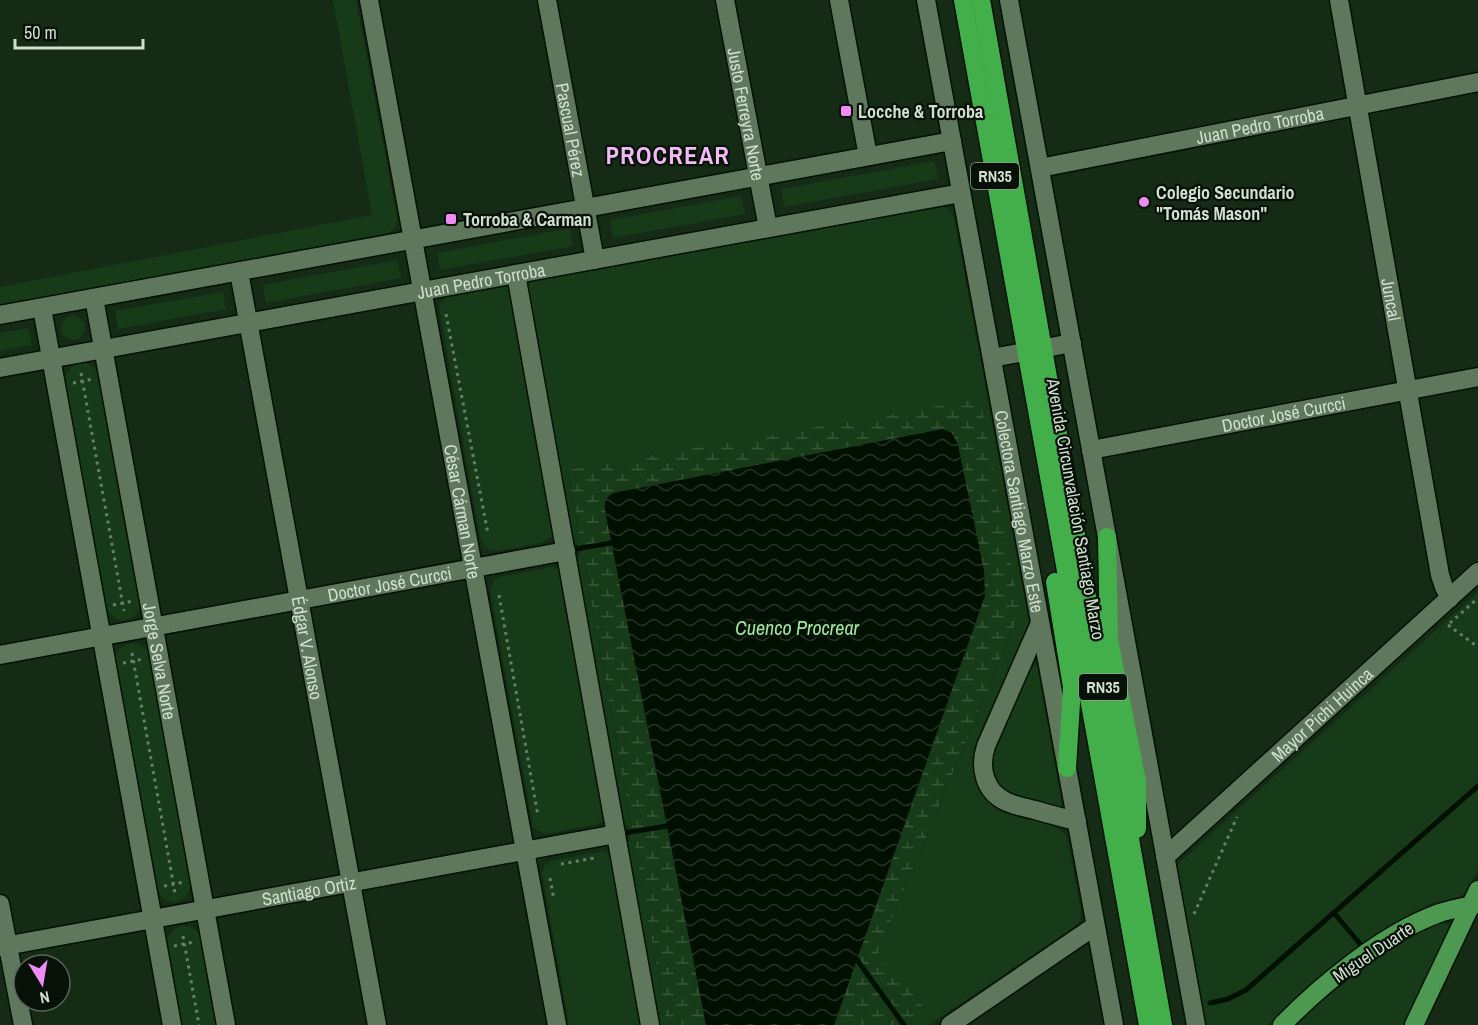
<svg xmlns="http://www.w3.org/2000/svg" width="1478" height="1025" viewBox="0 0 1478 1025" font-family="'Archivo Narrow',sans-serif">
  <style>
    .green { fill: #173b18 }
    .wetland { fill: url(#wetland-marsh) }
    .water { fill: url(#water-waves) }
    .lines { fill: none; stroke-linecap: round; stroke-linejoin: round }
    .stream { stroke: #001000; stroke-width: 5 }
    .minor-casing { stroke: #011302; stroke-width: 21 }
    .major-casing { stroke: #011302; stroke-width: 21 }
    .highway-casing { stroke: #011302; stroke-width: 21 }
    .path { stroke: #6b7d6a; stroke-width: 3; stroke-dasharray: 3 4.5; stroke-linecap: butt }
    .minor { stroke: #5e775d; stroke-width: 18 }
    .major { stroke: #4d9952; stroke-width: 18 }
    .highway { stroke: #42af4a; stroke-width: 18 }
    .poi-dot { fill: #ef8bf7; stroke: #081108; stroke-width: 2 }
    .labels { text-anchor: middle; dominant-baseline: central; stroke-width: 4.5; stroke-linejoin: round; paint-order: stroke }
    .shield { fill: #081108; stroke: #95a194; stroke-width: 1.5 }
    .shield-label { font-size: 16px; font-weight: bold; fill: #d1dfd0 }
    .poi-label { font-size: 18px; font-weight: bold; fill: #d1dfd0; stroke: #081108; text-anchor: start }
    .street-label { font-size: 18px; fill: #d1dfd0; stroke: #081108 }
    .water-label { font-size: 20px; font-style: italic; fill: #9ce89d; stroke: #081108 }
    .district-label { font-size: 24px; font-weight: bold; letter-spacing: 1.5px; fill: #f1baf5; stroke: #081108 }
  </style>
  <defs>
    <pattern id="wetland-marsh" width="20" height="14" patternUnits="userSpaceOnUse" patternTransform="scale(1.5)"><rect width="20" height="14" fill="#173b18"/><path d="M1 5h8M5 5V1M11 12h8M15 12V8" fill="none" stroke="#385739"/></pattern>
    <pattern id="water-waves" width="16" height="10" patternUnits="userSpaceOnUse" patternTransform="scale(1.5)"><rect width="16" height="10" fill="#001000"/><path d="M0 5q4-4 8 0t8 0" fill="none" stroke="#243224"/></pattern>
  </defs>
  <rect width="100%" height="100%" fill="#152b15"/>
  <!-- green -->
  <g class="green">
    <path d="M333,0H356L397,218C397,226 393,232 385,234L0,306V287L372,215Z"/>
    <polygon points="935,161 938,179 784,207 781,189"/>
    <polygon points="741,196 745,214 613,238 610,220"/>
    <path d="M937,207C946,206 952,210 954,218L1029,622L1026,675L1034,665H1037L1062,806L1060,807L1033,800L1047,822L1064,833L1067,839L1081,911L1080,920L1075,926L929,1025H908L926,1008L878,953L1020,612L568,471L667,1025H656L624,847L630,839L628,826L619,821L573,563L580,554L577,543L569,537L526,288L530,282L537,279Z"/>
    <polygon points="570,228 573,246 440,270 437,253"/>
    <polygon points="397,260 401,278 266,303 263,285"/>
    <polygon points="498,286 506,287 510,289 554,536 544,542 497,551 490,550 484,546 480,536 439,308 442,301 448,296"/>
    <polygon points="223,292 226,309 118,329 115,311"/>
    <circle cx="73" cy="328" r="12"/>
    <polygon points="28,328 32,345 0,351 0,333"/>
    <path d="M80,363C91,363 97,368 100,378L141,603C136,625 114,626 105,606L64,381C66,371 71,366 80,363Z"/>
    <polygon points="552,567 559,569 562,572 606,816 604,820 598,824 545,834 538,831 533,826 490,589 493,582 498,577"/>
    <path d="M1478,592V868C1474,876 1471,887 1465,893C1458,899 1440,901 1430,904C1419,909 1408,916 1398,922C1350,950 1307,986 1268,1025H1206L1177,875L1176,870L1179,863Z"/>
    <path d="M131,643C141,643 147,648 151,658L191,881C191,905 165,910 156,887L115,661C116,651 121,646 131,643Z"/>
    <polygon points="603,851 611,854 643,1022 641,1025 569,1025 542,872 545,865 550,861"/>
    <path d="M1444,921L1448,925L1449,930L1404,1025H1294C1337,985 1385,951 1436,922Z"/>
    <path d="M185,926C193,927 198,931 201,938L217,1025H181L166,944C168,933 174,927 185,926Z"/>
  </g>
  <!-- wetland -->
  <polygon class="wetland" points="980,399 1020,612 878,952 926,1009 908,1025 667,1025 568,470"/>
  <!-- water -->
  <path class="water" d="M943,429L952,433L958,445L984,570L985,596L834,1025H706L605,510C604,502 606,497 613,493Z"/>
  <g class="lines">
    <!-- stream -->
    <g class="stream">
      <polyline points="570,550 611,543"/>
      <polyline points="618,834 667,826"/>
      <polyline points="1334,913 1361,945"/>
      <polyline points="857,960 904,1025"/>
      <polyline points="1210,1003 1228,999 1246,990 1478,786"/>
    </g>
    <!-- minor casing -->
    <g class="minor-casing">
      <g id="minor">
        <path id="s1" d="M369,0L557,1025"/>
        <path id="s2" d="M547,0L595,260"/>
        <path id="s3" d="M725,0L768,228"/>
        <polyline points="839,0 868,156"/>
        <path id="s4" d="M926,0L1114,1025"/>
        <polyline points="1009,0 1196,1025"/>
        <path id="s5" d="M1339,0L1440,575L1444,587L1450,598"/>
        <path id="s6" d="M1040,168L1478,82"/>
        <path id="s7" d="M239,272L377,1025"/>
        <polyline points="516,274 650,1025"/>
        <path id="s8" d="M94,298L226,1025"/>
        <polyline points="42,308 172,1025"/>
        <polyline points="0,315 952,141"/>
        <polyline points="992,358 1072,343"/>
        <path id="s9" d="M0,368L961,193"/>
        <path id="s10" d="M1091,450L1478,377"/>
        <path d="M1040,623L986,746C979,767 984,792 1007,802C1016,806 1026,808 1035,810C1049,814 1063,818 1077,821"/>
        <path id="s11" d="M0,655L566,551"/>
        <path id="s12" d="M1165,857L1478,572"/>
        <polyline points="0,904 23,1025"/>
        <path id="s13" d="M0,947L616,834"/>
        <polyline points="950,1025 1095,926"/>
      </g>
    </g>
    <!-- major casing -->
    <g class="major-casing">
      <g id="major">
        <path d="M1282,1025C1322,984 1383,934 1437,914C1450,909 1464,907 1478,904"/>
        <polyline points="1414,1025 1478,890"/>
      </g>
    </g>
    <!-- highway casing -->
    <g class="highway-casing">
      <g id="highway">
        <polyline points="963,0 1148,1025"/>
        <polyline points="981,0 1163,1025"/>
        <polyline points="1107,537 1109,640 1137,781 1137,829"/>
        <polyline points="1055,582 1072,687 1067,768"/>
      </g>
    </g>
    <!-- path -->
    <g class="path">
      <polyline points="446,314 488,534"/>
      <polyline points="81,373 124,611"/>
      <polyline points="73,383 93,379"/>
      <polyline points="499,595 538,816"/>
      <polyline points="113,605 133,601"/>
      <polyline points="1450,623 1478,598"/>
      <polyline points="1448,625 1478,647"/>
      <polyline points="132,653 175,893"/>
      <polyline points="123,663 143,659"/>
      <polyline points="561,864 595,858"/>
      <polyline points="550,878 554,900"/>
      <polyline points="164,886 184,882"/>
      <polyline points="1194,914 1237,817"/>
      <polyline points="183,936 199,1025"/>
      <polyline points="174,946 194,942"/>
    </g>
    <!-- minor -->
    <use href="#minor" class="minor"/>
    <!-- major -->
    <use href="#major" class="major"/>
    <!-- highway -->
    <use href="#highway" class="highway"/>
  </g>
  <!-- markers -->
  <g class="poi-dot">
    <rect x="840" y="105" width="12" height="12" rx="3"/>
    <circle cx="1144" cy="202" r="6"/>
    <rect x="445" y="213" width="12" height="12" rx="3"/>
  </g>
  <g class="labels">
    <!-- shield labels -->
    <g class="shield">
      <rect x="971" y="163" width="48" height="26" rx="4.5"/>
      <rect x="1079" y="674" width="48" height="26" rx="4.5"/>
    </g>
    <g class="shield-label">
      <text x="995" y="176">RN35</text>
      <text x="1103" y="687">RN35</text>
    </g>
    <!-- poi labels -->
    <g class="poi-label">
      <text x="858" y="111">Locche &amp; Torroba</text>
      <text x="1156" y="192">Colegio Secundario<tspan x="1156" dy="21">"Tomás Mason"</tspan></text>
      <text x="463" y="219">Torroba &amp; Carman</text>
    </g>
    <!-- street labels -->
    <g class="street-label">
      <text stroke="none"><textPath href="#s3" startOffset="116">Justo Ferreyra Norte</textPath></text>
      <text stroke="none"><textPath href="#s6" startOffset="224">Juan Pedro Torroba</textPath></text>
      <text stroke="none"><textPath href="#s2" startOffset="132">Pascual Pérez</textPath></text>
      <text stroke="none"><textPath href="#s9" startOffset="489">Juan Pedro Torroba</textPath></text>
      <text stroke="none"><textPath href="#s5" startOffset="304">Juncal</textPath></text>
      <text stroke="none"><textPath href="#s10" startOffset="196">Doctor José Curcci</textPath></text>
      <text transform="translate(1076 509) rotate(80)">Avenida Circunvalación Santiago Marzo</text>
      <text stroke="none"><textPath href="#s1" startOffset="520">César Cárman Norte</textPath></text>
      <text stroke="none"><textPath href="#s4" startOffset="520">Colectora Santiago Marzo Este</textPath></text>
      <text stroke="none"><textPath href="#s11" startOffset="396">Doctor José Curcci</textPath></text>
      <text stroke="none"><textPath href="#s7" startOffset="382">Édgar V. Alonso</textPath></text>
      <text stroke="none"><textPath href="#s8" startOffset="369">Jorge Selva Norte</textPath></text>
      <text stroke="none"><textPath href="#s12" startOffset="212">Mayor Pichi Huinca</textPath></text>
      <text stroke="none"><textPath href="#s13" startOffset="314">Santiago Ortiz</textPath></text>
      <text transform="translate(1373 952) rotate(-34)">Miguel Duarte</text>
    </g>
    <!-- water labels -->
    <g class="water-label">
      <text x="797" y="627">Cuenco Procrear</text>
    </g>
    <!-- district labels -->
    <g class="district-label">
      <text x="668" y="155">PROCREAR</text>
    </g>
  </g>
  <!-- north arrow -->
  <g transform="translate(42 983) rotate(169)"><circle r="28" fill="#081108" stroke="#586358" stroke-width="1.5"/>
  <path d="M0-4.5L10 22L0 15L-10 22Z" fill="#ef8bf7"/>
  <text y="-9" font-size="16" font-weight="bold" text-anchor="middle" fill="#d1dfd0">N</text>
  </g>
  <!-- scale -->
  <path d="M15 39v9h128v-9" fill="none" stroke="#d1dfd0" stroke-width="3"/>
  <text x="24" y="39" font-size="18" fill="#d1dfd0" stroke="#081108" stroke-width="4.5" paint-order="stroke">50 m</text>
</svg>
